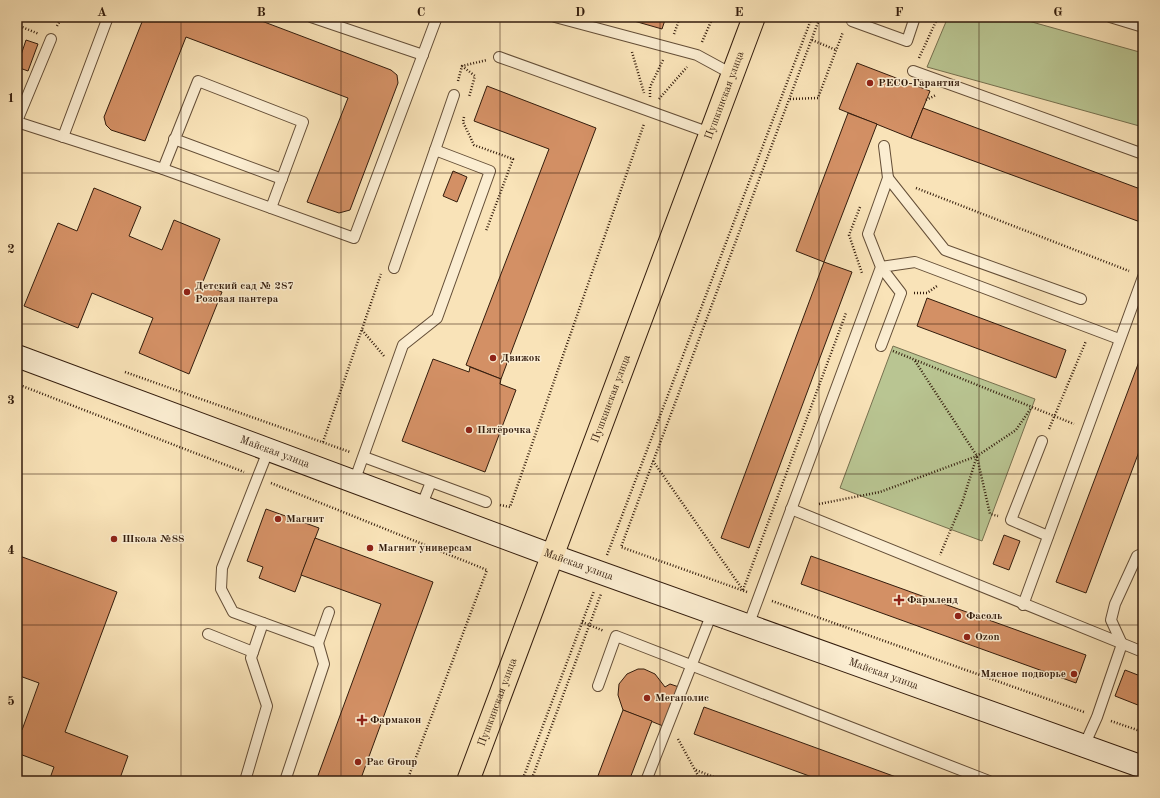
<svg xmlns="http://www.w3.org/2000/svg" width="1160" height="798" viewBox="0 0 1160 798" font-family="'Old Standard TT',serif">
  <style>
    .green { fill: #b9c592; stroke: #76704f }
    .building { fill: #d39065; stroke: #331c0c }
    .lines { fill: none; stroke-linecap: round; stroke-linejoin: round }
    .lane-casing { stroke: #644e37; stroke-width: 12 }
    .secondary-casing { stroke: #331c0c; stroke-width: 24 }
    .primary-casing { stroke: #331c0c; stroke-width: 24 }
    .path { stroke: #331c0c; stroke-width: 2.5; stroke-dasharray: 1 2; stroke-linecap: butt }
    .lane { stroke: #fbedd1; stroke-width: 10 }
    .secondary { stroke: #fbedd1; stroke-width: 22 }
    .primary { stroke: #f9e3b8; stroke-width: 22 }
    .grid { fill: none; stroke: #331c0c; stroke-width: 1; stroke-opacity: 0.55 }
    .poi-dot { fill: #8f2418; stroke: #fbedd1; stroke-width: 1.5 }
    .labels { text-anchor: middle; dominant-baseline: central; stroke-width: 3; stroke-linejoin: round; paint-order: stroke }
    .poi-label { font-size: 11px; font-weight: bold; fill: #331c0c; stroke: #fbedd1; text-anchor: start }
    .street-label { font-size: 11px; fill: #331c0c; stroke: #fbedd1 }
    .neatline { fill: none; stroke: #331c0c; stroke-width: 1.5 }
    .grid-label { font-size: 13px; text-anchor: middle; font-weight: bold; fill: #331c0c }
  </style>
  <rect width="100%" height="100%" fill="#f9e3b8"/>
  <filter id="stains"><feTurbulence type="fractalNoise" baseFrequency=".005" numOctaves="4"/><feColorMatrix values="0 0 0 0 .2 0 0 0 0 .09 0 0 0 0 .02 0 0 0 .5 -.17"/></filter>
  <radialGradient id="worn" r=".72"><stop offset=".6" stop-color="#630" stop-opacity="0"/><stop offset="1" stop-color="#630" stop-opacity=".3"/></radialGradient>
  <!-- green -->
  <g class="green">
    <polygon points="948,17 1014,17 1143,53 1143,127 927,67"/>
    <polygon points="893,346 1035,399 982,541 840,488"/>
  </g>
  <!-- building -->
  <g class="building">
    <polygon points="144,17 251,17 391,70 397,75 398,83 350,210 339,213 307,202 348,98 186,37 145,141 111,130 106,125 104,117"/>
    <polygon points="620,17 666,17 662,29"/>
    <polygon points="26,40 38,44 28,71 17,67"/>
    <polygon points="857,63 930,91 911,138 839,109"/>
    <polygon points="487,86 596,128 501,379 466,365 549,149 474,121"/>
    <polygon points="923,108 1143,190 1143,223 911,138"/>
    <polygon points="848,113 877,124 824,262 796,251"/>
    <polygon points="453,171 467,177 457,202 443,196"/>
    <polygon points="94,188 141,207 129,236 162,250 174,220 220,239 202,284 222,292 189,374 139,353 153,318 92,293 78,328 24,306 58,223 77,231"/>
    <polygon points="824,262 852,272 749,548 721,538"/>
    <polygon points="927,298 1066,350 1056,378 917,326"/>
    <polygon points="1143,351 1143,441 1086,593 1056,582"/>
    <polygon points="433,359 469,372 470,367 501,379 500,384 516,390 485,472 402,441"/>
    <polygon points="266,509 319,528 295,592 259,578 263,567 247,561"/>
    <polygon points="1004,535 1020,541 1009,570 993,564"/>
    <polygon points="315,538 433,582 360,781 316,781 381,604 301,575"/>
    <polygon points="17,555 117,592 65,732 128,756 119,781 49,781 54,767 17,753 17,729 22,730 39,683 17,675"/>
    <polygon points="811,556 1086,655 1076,683 801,584"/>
    <polygon points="638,669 644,669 655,674 665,687 670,684 679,687 663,726 623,710 618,695 619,684 627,674"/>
    <polygon points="1125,670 1143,677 1143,707 1115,696"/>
    <polygon points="704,707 907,781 823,781 694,734"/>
    <polygon points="623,710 652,721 629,781 596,781"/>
  </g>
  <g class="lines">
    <!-- lane casing -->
    <g class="lane-casing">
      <g id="lane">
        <polyline points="311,17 423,55"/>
        <polyline points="555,17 697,55 732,74"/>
        <polyline points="853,17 852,21 907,41 915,17"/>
        <polyline points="1110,17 1143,27"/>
        <polyline points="499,57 710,133"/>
        <polyline points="913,71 1143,154"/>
        <polyline points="17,121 51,39"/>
        <polyline points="17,122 163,169 354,238 437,17"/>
        <polyline points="63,137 108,17"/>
        <polyline points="174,139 282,179"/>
        <polyline points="435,150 454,95"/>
        <polyline points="163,169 198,81 303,122 271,208"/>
        <polyline points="888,178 945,250 1081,299"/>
        <polyline points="881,346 901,293 881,267 915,262 1119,339"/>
        <polyline points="1042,441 1011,520 1048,536"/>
        <polyline points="268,451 222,568 221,589 233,612 318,643 324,664 285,781"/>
        <polyline points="364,457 486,502"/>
        <polyline points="354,482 403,345 437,318 490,171 435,150 394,268"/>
        <polyline points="421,507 431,482"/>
        <polyline points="791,509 1143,652"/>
        <polyline points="1023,605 1143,277"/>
        <polyline points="748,626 881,267 868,234 888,178 884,146"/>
        <polyline points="208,634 253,652"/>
        <polyline points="318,643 329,612"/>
        <polyline points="598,686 616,636 989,781"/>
        <polyline points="1084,746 1097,717 1122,644 1111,620 1115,604 1137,556 1143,553"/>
        <polyline points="245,781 267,706 251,658 263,623"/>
        <polyline points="646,781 712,613"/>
      </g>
    </g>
    <!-- secondary casing -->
    <g class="secondary-casing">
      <g id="secondary">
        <path id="s1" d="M17,356L551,555L1143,767"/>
      </g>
    </g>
    <!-- primary casing -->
    <g class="primary-casing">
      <g id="primary">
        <path id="s2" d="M468,781L754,17"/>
      </g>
    </g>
    <!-- path -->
    <g class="path">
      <polyline points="17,25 39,34"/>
      <polyline points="57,26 62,17"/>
      <polyline points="17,33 20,26"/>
      <polyline points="674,34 680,17"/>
      <polyline points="812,40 836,50"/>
      <polyline points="702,42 713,17"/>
      <polyline points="632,52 644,93"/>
      <polyline points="919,58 938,17"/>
      <polyline points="462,66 475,76 469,97"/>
      <polyline points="458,81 462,66 487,60"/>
      <polyline points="650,97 650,87 663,60"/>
      <polyline points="659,99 687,67"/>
      <polyline points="790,99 818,98 843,32"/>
      <polyline points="926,100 936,95"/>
      <polyline points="464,117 463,122 474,145 513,159 486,231"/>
      <polyline points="916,188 1129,271"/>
      <polyline points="860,207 849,235 862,273"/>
      <polyline points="914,293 927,293 937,286"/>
      <polyline points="362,330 384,356"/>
      <polyline points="893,351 1074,424"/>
      <polyline points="915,361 977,456 962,503 940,555"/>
      <polyline points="125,372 350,452"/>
      <polyline points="17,384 244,472"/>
      <polyline points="1049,429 1086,341"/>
      <polyline points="323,442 381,274"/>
      <polyline points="977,457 990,514 998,516"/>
      <polyline points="653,461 743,590"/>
      <polyline points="271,483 487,570 407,781"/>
      <polyline points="819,504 880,492 977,456 1016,430 1031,408"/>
      <polyline points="500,505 510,507 644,124"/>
      <polyline points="607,555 812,17"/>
      <polyline points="743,590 846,313"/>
      <polyline points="747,592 621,547 820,17"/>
      <polyline points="772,601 1084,712"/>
      <polyline points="582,622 604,631"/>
      <polyline points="1111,721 1143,732"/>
      <polyline points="678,739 701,781"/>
      <polyline points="696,770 724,781"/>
      <polyline points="522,781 594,591"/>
      <polyline points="531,781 601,594"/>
    </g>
    <!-- lane -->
    <use href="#lane" class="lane"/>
    <!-- secondary -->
    <use href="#secondary" class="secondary"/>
    <!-- primary -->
    <use href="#primary" class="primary"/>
  </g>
  <!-- grid -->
  <path class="grid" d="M181,17V781M341,17V781M500,17V781M660,17V781M819,17V781M979,17V781M17,173H1143M17,324H1143M17,474H1143M17,625H1143"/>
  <!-- markers -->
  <g class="poi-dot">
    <circle cx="870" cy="83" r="4"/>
    <circle cx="187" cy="292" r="4"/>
    <circle cx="493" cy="358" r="4"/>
    <circle cx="469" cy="430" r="4"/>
    <circle cx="278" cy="519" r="4"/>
    <circle cx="114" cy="539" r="4"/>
    <circle cx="370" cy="548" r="4"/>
    <path d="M897 594h4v4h4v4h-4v4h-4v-4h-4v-4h4z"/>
    <circle cx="958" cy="616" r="4"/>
    <circle cx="967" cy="637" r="4"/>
    <circle cx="1074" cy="674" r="4"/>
    <circle cx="647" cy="698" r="4"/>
    <path d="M360 714h4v4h4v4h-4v4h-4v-4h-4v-4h4z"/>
    <circle cx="358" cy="762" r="4"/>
  </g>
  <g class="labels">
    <!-- poi labels -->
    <g class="poi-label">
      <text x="878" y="83">РЕСО-Гарантия</text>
      <text x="195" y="286">Детский сад № 287<tspan x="195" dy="13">Розовая пантера</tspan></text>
      <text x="501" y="358">Движок</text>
      <text x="477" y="430">Пятёрочка</text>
      <text x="286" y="519">Магнит</text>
      <text x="122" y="539">Школа №88</text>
      <text x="378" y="548">Магнит универсам</text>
      <text x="907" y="600">Фармленд</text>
      <text x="966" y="616">Фасоль</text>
      <text x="975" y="637">Ozon</text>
      <text x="1066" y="674" text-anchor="end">Мясное подворье</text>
      <text x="655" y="698">Мегаполис</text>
      <text x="370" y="720">Фармакон</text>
      <text x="366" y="762">Pac Group</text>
    </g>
    <!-- street labels -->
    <g class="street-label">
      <text stroke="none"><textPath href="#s2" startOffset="732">Пушкинская улица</textPath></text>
      <text stroke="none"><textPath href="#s2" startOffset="408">Пушкинская улица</textPath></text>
      <text stroke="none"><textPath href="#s1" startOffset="275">Майская улица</textPath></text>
      <text stroke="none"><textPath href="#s1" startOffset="599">Майская улица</textPath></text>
      <text stroke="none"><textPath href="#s1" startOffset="923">Майская улица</textPath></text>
      <text stroke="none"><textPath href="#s2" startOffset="84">Пушкинская улица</textPath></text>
    </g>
  </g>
  <!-- margin -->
  <rect width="1160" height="798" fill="none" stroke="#f9e3b8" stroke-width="44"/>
  <rect x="22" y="22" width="1116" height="754" class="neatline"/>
  <g class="grid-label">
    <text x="102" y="16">A</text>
    <text x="261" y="16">B</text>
    <text x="421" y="16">C</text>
    <text x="580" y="16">D</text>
    <text x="739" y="16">E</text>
    <text x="899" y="16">F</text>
    <text x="1058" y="16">G</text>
    <text x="11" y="102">1</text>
    <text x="11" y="253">2</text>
    <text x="11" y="404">3</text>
    <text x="11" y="554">4</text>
    <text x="11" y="705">5</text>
  </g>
  <rect width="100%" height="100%" filter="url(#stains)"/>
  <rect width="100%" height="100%" fill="url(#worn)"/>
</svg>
